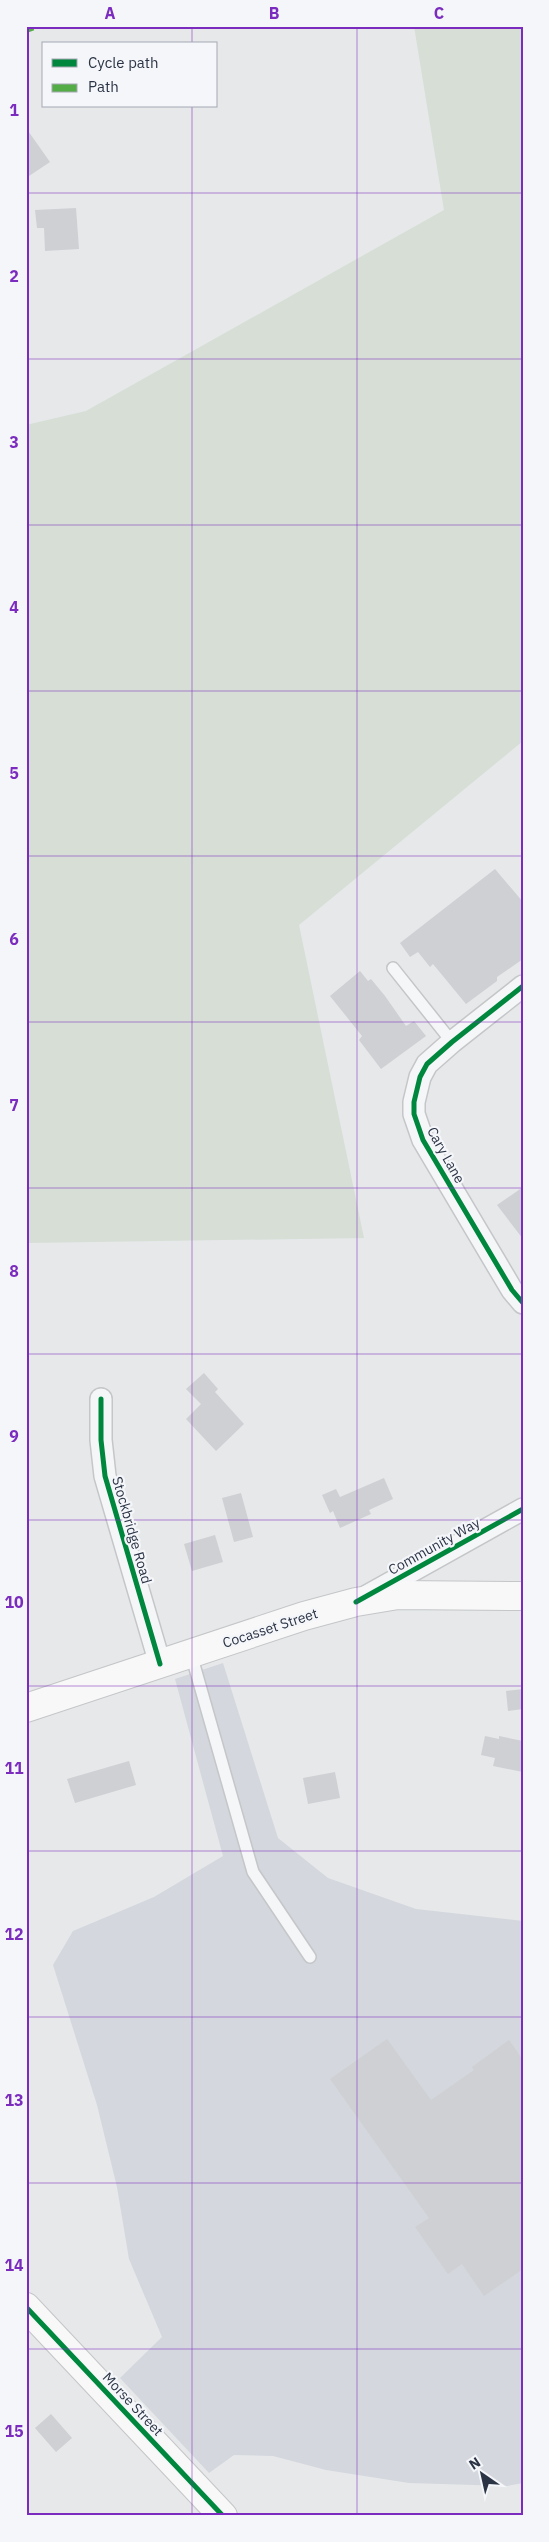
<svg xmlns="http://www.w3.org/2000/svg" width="549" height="2542" viewBox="0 0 549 2542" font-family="'IBM Plex Sans',sans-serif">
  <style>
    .built { fill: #d4d7dd }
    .green { fill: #d6ded6 }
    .building { fill: #ced0d3 }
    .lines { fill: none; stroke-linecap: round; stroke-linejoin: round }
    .lane-casing { stroke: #c4c6c8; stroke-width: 14 }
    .street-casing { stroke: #c4c6c8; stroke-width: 24 }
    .secondary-casing { stroke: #c4c6c8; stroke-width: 30 }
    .lane { stroke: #f5f6f7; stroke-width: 11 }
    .street { stroke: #f5f6f7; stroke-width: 21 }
    .secondary { stroke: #f8f8f8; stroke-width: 28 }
    .quiet { stroke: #54ac47; stroke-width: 4; stroke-dasharray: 8 4; stroke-linecap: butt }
    .cycleway-casing { stroke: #f4f6f9; stroke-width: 8 }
    .cycleway { stroke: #00873e; stroke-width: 5 }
    .grid { fill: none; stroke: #7b2cbf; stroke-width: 1; stroke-opacity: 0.55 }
    .labels { text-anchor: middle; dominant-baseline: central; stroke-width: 4.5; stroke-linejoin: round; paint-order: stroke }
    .street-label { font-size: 14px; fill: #2b3445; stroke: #f4f6f9 }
    .neatline { fill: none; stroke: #7b2cbf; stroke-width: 2 }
    .grid-label { font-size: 16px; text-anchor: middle; font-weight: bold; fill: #7b2cbf }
  </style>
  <rect width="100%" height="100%" fill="#e6e8ea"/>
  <!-- built -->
  <polygon class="built" points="223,1663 278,1838 328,1878 416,1909 523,1921 523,2483 507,2486 409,2483 326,2470 273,2456 234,2455 209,2473 120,2378 162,2337 129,2259 117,2187 97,2105 53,1965 73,1931 154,1897 223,1856 175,1679"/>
  <!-- green -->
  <polygon class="green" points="414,26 523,26 523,741 299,925 364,1238 26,1243 26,425 86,411 444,210"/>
  <!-- building -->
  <g class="building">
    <polygon points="26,128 50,162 26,178"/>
    <polygon points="76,208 79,249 45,251 44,228 37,228 35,210"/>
    <polygon points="495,869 523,902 523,959 497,977 497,981 466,1004 433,964 430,967 418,952 410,957 400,943"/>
    <polygon points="360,971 368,981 371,979 385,996 406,1026 414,1021 426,1036 381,1069 359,1040 362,1036 330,996"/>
    <polygon points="523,1187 523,1239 497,1205"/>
    <polygon points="204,1373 218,1389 215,1392 244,1424 216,1451 186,1419 201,1404 186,1389"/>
    <polygon points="384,1478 393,1499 369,1510 371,1514 340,1528 333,1511 330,1513 322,1495 336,1489 340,1497"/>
    <polygon points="241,1493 253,1537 234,1542 222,1498"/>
    <polygon points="215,1535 223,1562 192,1571 184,1544"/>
    <polygon points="523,1689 523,1709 508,1711 506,1691"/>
    <polygon points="485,1736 499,1739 499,1736 523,1741 523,1772 493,1766 495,1758 481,1755"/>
    <polygon points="129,1761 136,1785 75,1803 67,1779"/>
    <polygon points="335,1772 340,1798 308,1804 303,1778"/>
    <polygon points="387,2039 431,2100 474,2070 472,2067 509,2040 523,2060 523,2269 484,2296 462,2264 448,2274 415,2227 429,2218 330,2079"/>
    <polygon points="51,2414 72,2438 56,2452 35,2428"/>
  </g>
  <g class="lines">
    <!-- lane casing -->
    <g class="lane-casing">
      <g id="lane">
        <polyline points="393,968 452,1042"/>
        <polyline points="191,1654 253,1872 310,1957"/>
      </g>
    </g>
    <!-- street casing -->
    <g class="street-casing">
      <g id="street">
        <polyline points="523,986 452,1042 427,1064 420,1077 414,1102 414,1114 423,1140 512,1290 523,1303"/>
        <polyline points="101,1399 101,1440 105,1476 160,1664"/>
        <polyline points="367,1596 523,1509"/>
      </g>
    </g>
    <!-- secondary casing -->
    <g class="secondary-casing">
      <g id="secondary">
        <polyline points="26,1708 304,1616 356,1602 398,1595 523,1596"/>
        <polyline points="26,2307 223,2516"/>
      </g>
    </g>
    <!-- lane -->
    <use href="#lane" class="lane"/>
    <!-- street -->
    <use href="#street" class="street"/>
    <!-- secondary -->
    <use href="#secondary" class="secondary"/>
    <!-- quiet -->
    <polyline class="quiet" points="26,31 40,26"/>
    <!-- cycleway casing -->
    <g class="cycleway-casing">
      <g id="cycleway">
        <polyline points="523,986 452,1042 427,1064 420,1077 414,1102 414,1114 423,1140 512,1290 523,1303"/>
        <polyline points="101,1399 101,1440 105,1476 160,1664"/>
        <polyline points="356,1602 523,1509"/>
        <polyline points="26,2307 223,2516"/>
      </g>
    </g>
    <!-- cycleway -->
    <use href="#cycleway" class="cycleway"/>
  </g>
  <!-- grid -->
  <path class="grid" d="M192,26V44M357,26V2516M192,106V2516M26,193H523M26,359H523M26,525H523M26,691H523M26,856H523M26,1022H523M26,1188H523M26,1354H523M26,1520H523M26,1686H523M26,1851H523M26,2017H523M26,2183H523M26,2349H523"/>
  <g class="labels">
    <!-- street labels -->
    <g class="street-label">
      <text transform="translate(446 1155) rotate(61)">Cary Lane</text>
      <text transform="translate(132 1530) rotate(74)">Stockbridge Road</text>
      <text transform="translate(434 1546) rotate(-29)">Community Way</text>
      <text transform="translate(270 1628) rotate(-18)">Cocasset Street</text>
      <text transform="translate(133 2404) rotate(47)">Morse Street</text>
    </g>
  </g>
  <!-- border -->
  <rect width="549" height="2542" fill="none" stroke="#f4f6f9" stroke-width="55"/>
  <!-- legend -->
  <rect x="42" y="42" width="175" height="65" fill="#f4f6f9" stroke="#a4a8b1"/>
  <rect x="52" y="59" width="25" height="8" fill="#00873e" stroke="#a4a8b1"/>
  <text x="88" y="68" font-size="15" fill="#2b3445">Cycle path</text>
  <rect x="52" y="84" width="25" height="8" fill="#54ac47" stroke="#a4a8b1"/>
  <text x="88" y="92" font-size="15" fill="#2b3445">Path</text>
  <!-- north arrow -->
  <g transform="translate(482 2474) rotate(326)" stroke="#f4f6f9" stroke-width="4" paint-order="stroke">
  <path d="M0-4L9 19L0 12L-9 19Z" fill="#2b3445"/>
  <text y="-8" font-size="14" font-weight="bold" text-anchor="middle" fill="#2b3445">N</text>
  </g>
  <rect x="28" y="28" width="494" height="2486" class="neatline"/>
  <g class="grid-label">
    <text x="110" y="19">A</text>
    <text x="274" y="19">B</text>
    <text x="439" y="19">C</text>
    <text x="14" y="116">1</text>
    <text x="14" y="282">2</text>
    <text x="14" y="448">3</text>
    <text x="14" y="613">4</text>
    <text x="14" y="779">5</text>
    <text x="14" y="945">6</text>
    <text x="14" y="1111">7</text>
    <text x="14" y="1277">8</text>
    <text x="14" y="1442">9</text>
    <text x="14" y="1608">10</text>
    <text x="14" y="1774">11</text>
    <text x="14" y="1940">12</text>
    <text x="14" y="2106">13</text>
    <text x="14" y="2271">14</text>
    <text x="14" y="2437">15</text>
  </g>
</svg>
